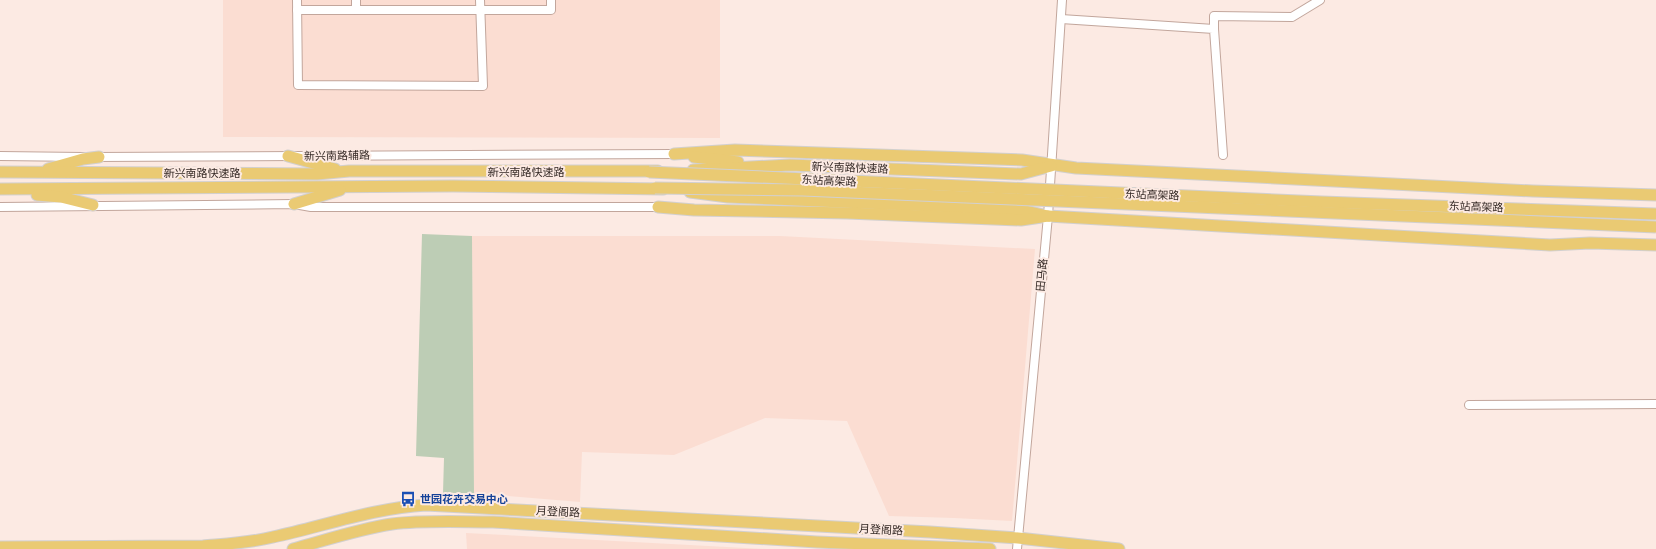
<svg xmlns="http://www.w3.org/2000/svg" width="1656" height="549" viewBox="0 0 1656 549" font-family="Bitter,'Noto Sans SC',serif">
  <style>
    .built { fill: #fbddd2 }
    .green { fill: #bdcdb5 }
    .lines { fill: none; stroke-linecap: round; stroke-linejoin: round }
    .minor-casing { stroke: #c2a69c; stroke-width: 10 }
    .major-casing { stroke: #d2d0cf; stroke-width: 13 }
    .minor { stroke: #fff; stroke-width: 8 }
    .major { stroke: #eaca73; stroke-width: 11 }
    .major-bridge-casing { stroke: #d2d0cf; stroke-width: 13; stroke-linecap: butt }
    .major-bridge { stroke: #eaca73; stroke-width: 11 }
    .labels { text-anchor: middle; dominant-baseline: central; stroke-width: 4; stroke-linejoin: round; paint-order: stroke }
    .street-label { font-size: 11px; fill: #332824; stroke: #fceae3 }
    .transit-label { font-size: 11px; font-weight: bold; fill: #164399; stroke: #fceae3; text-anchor: start }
  </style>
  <rect width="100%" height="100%" fill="#fceae3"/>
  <!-- built -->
  <g class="built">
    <polygon points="223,0 720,0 720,138 223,137"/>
    <polygon points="472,236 780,236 1035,249 1012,521 954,518 889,516 847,421 765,418 674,455 582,452 580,502 474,493"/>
    <polygon points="466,533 766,549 467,549"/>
  </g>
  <!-- green -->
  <polygon class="green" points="422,234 472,236 474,493 443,493 444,458 416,456"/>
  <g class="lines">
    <!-- minor casing -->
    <g class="minor-casing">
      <g id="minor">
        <polyline points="297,0 298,85 483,86 480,0"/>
        <polyline points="297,10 551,10 551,0"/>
        <polyline points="356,10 356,0"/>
        <polyline points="1061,19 1214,29 1223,155"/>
        <polyline points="1214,29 1214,16 1292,17 1320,0"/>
        <polyline points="0,156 83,157"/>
        <polyline points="94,157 674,154"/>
        <polyline points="0,207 294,204 311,207 658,207"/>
        <polyline points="1469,405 1656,404"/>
        <polyline points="1017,549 1048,216 1062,0"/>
      </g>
    </g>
    <!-- major casing -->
    <g class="major-casing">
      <g id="major">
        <polyline points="674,154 735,150 1022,160 1076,168 1533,191 1656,195"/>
        <polyline points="288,156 335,169"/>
        <polyline points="694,157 738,162"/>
        <polyline points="48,169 83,159 99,157"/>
        <polyline points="693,170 790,165 1021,174 1051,166"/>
        <polyline points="0,172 317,174 349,171 658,171"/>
        <polyline points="0,189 453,186 663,189"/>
        <polyline points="690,192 728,197 1021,210 1048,216"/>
        <polyline points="37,195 61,197 93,205"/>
        <polyline points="294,204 340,190"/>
        <polyline points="658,207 694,210 847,213 1021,220 1048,216 1550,245 1590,243 1656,245"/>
        <path d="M0,547L203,546C226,544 250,543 273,537C324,526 374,508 426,505L930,532L1018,538L1119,549"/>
        <path d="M293,549C326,540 359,529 392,524C425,520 460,522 493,522L817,542L990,549"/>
      </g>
    </g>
    <!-- minor -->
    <use href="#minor" class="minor"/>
    <!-- major -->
    <use href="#major" class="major"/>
    <!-- major-bridge casing -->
    <g class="major-bridge-casing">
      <g id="major-bridge">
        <polyline points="649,172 1322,202 1656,214"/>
        <polyline points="655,188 803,190 1656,227"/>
      </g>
    </g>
    <!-- major-bridge -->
    <use href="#major-bridge" class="major-bridge"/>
  </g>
  <!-- icons -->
  <defs>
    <g id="bus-bare" transform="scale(1.2)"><path d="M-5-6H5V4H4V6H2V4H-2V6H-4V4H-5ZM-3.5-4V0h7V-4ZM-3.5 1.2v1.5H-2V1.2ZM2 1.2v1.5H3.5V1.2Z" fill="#1a4fb4" stroke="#fceae3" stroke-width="2.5" paint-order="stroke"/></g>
  </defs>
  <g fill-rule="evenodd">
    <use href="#bus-bare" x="408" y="499"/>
  </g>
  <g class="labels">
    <!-- street labels -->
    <g class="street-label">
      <text transform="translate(337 156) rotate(-1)">新兴南路辅路</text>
      <text transform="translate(850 168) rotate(2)">新兴南路快速路</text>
      <text x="526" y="172">新兴南路快速路</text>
      <text x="202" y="173">新兴南路快速路</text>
      <text transform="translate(829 181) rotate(3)">东站高架路</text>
      <text transform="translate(1152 195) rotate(2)">东站高架路</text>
      <text transform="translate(1476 207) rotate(2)">东站高架路</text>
      <text transform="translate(1042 275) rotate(-85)">田马路</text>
      <text transform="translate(558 512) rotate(3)">月登阁路</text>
      <text transform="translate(881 530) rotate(3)">月登阁路</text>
    </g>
    <!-- transit labels -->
    <g class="transit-label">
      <text x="420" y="499">世园花卉交易中心</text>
    </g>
  </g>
</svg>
